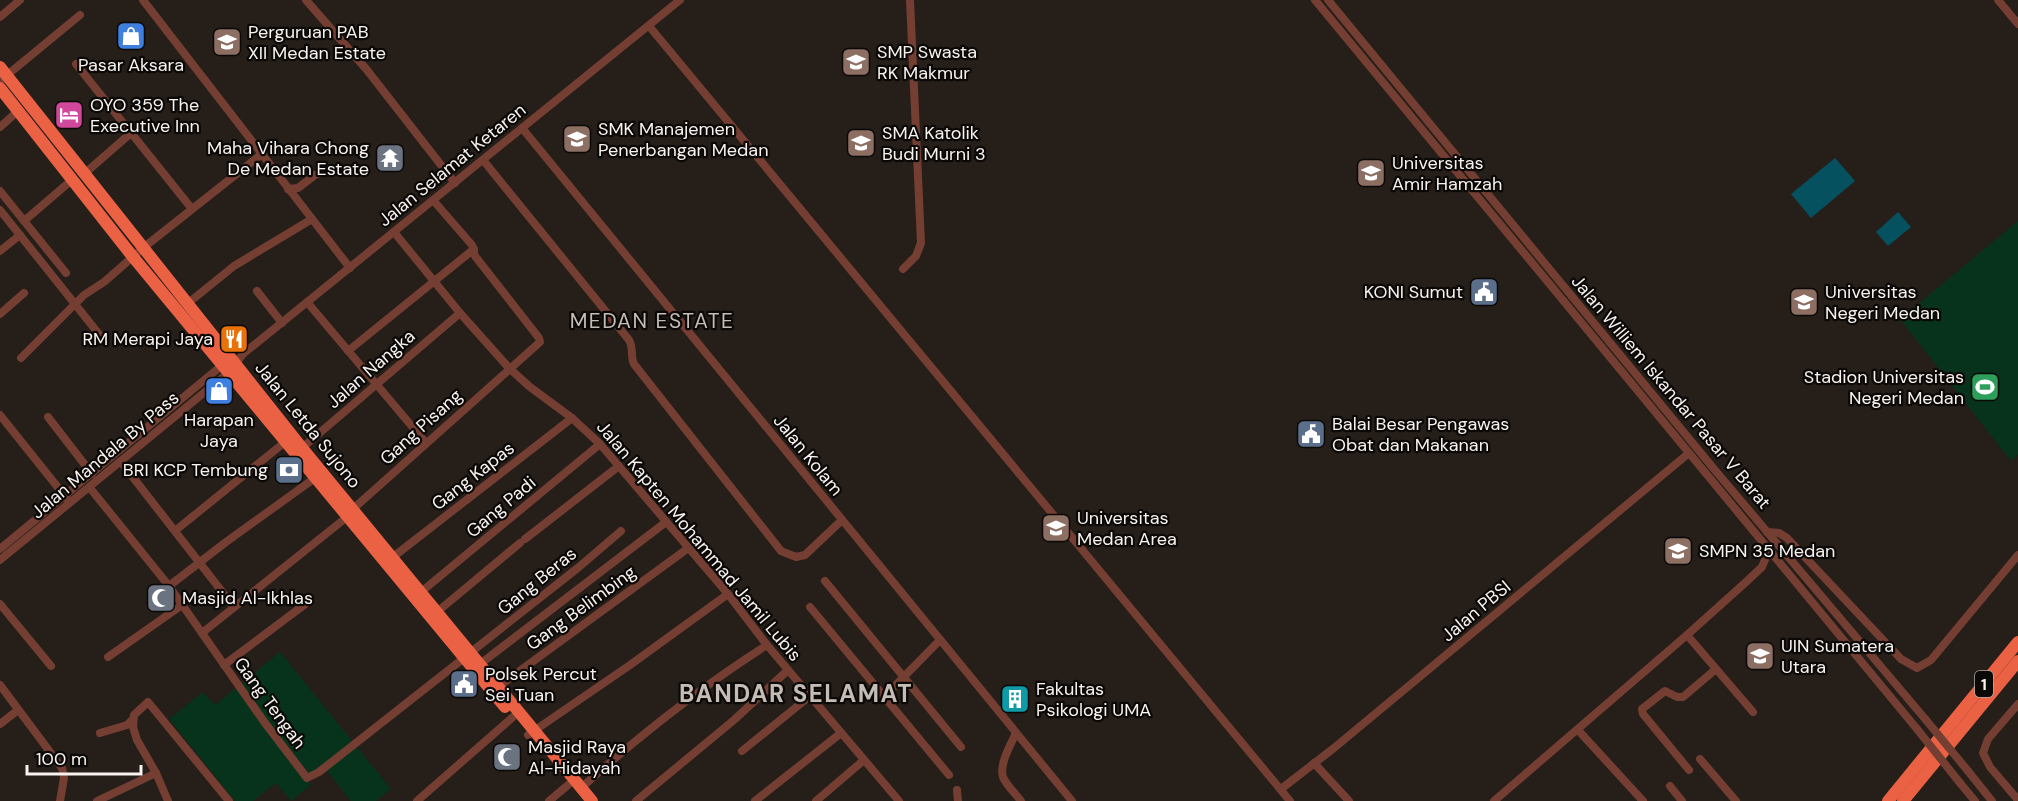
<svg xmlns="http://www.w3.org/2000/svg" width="2018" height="801" viewBox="0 0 2018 801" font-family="'DM Sans',sans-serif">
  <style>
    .green { fill: #07331d }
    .water { fill: #055160 }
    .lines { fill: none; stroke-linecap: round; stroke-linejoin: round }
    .minor { stroke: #753e32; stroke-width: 8 }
    .highway { stroke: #ea6144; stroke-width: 12 }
    .minor-bridge { stroke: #753e32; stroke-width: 8 }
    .labels { text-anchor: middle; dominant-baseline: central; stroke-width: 4.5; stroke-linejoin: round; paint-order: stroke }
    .shield { fill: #0b0907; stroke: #b1adaa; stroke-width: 1.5 }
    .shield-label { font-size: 16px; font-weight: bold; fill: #f8f3f0 }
    .poi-label { font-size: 18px; fill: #f8f3f0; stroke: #0b0907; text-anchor: start }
    .street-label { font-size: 18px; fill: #f8f3f0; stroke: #0b0907 }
    .quarter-label { font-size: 21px; letter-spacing: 1.5px; fill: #c5bcb6; stroke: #0b0907 }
    .district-label { font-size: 24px; font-weight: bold; letter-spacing: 1.5px; fill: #c5bcb6; stroke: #0b0907 }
  </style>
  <rect width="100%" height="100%" fill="#251e19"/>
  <!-- green -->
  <g class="green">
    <polygon points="2018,221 2018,455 2011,461 1900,319"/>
    <polygon points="280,652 391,789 376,801 351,801 323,766 307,779 311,785 291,801 276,783 253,801 235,801 169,719 203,692 215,705"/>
  </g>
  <!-- water -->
  <g class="water">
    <polygon points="1835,158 1855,181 1811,218 1791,194"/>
    <polygon points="1898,212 1911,227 1888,246 1876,232"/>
  </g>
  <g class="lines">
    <!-- minor -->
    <g class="minor">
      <polyline points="143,0 350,268"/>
      <polyline points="306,0 367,70 455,183"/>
      <polyline points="1315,0 1917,729"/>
      <polyline points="1328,0 1714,469 1926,720"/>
      <polyline points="1998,0 2018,24"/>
      <polyline points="0,17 20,0"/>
      <polyline points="649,26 1290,801"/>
      <polyline points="76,64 192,209"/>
      <polyline points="0,81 80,15"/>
      <polyline points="0,127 18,111"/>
      <polyline points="522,128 1072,801"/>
      <path d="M483,160L629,340C634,348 630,356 634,364L781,551L796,557L805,555L842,520"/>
      <polyline points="84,174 131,133"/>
      <polyline points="288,189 298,188 315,175 330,170"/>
      <polyline points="0,191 66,273"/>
      <polyline points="0,210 102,338"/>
      <polyline points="24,221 73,179"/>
      <polyline points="394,232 460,313 509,368 530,387 572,418 600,444 728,594 767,645 899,801"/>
      <polyline points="0,251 20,235"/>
      <polyline points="903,269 916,256 921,243 910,0"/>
      <polyline points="257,291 282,323"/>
      <polyline points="307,302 426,443"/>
      <polyline points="187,304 234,266 312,219"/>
      <polyline points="0,314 24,293"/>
      <polyline points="348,351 474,249"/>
      <polyline points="21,358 84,295 104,282 143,248 263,153"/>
      <polyline points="0,415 68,500"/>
      <polyline points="48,417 92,474"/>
      <polyline points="302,448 460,313"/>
      <polyline points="121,462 234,607"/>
      <polyline points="90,488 169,586 265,723 307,778 319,772 464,658"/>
      <polyline points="353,509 540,342 539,338 475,256 472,245 433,200"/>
      <polyline points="176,530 285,442"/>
      <polyline points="1767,532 1779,533 1787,538 1901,659 1917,668 1931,660 2018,555"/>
      <polyline points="525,539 619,466"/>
      <polyline points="0,549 226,362"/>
      <polyline points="393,557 572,418"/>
      <polyline points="0,560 228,373 243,354 680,0"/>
      <polyline points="825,581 961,747"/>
      <polyline points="169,586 226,542 315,478"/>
      <polyline points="421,592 600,444"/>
      <polyline points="0,604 51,666"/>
      <polyline points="810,607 949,775"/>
      <polyline points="437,612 520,543"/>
      <polyline points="202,633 347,517"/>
      <polyline points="1687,635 1753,712"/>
      <polyline points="470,653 579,567 621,531"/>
      <polyline points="108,657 182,605"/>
      <polyline points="480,664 666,522"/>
      <polyline points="224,665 308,602"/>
      <polyline points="0,685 62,768 64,778 60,801"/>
      <polyline points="495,689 687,549"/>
      <polyline points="885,696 940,640"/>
      <polyline points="2018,704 1988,739 1983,753 1990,767 2018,800"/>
      <polyline points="0,724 18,710"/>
      <polyline points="1578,730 1643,801"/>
      <polyline points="100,733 127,725 133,719"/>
      <path d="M1016,733C1011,744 999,764 1003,777C1006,785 1016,794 1021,801"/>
      <polyline points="528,735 630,665 728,594"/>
      <polyline points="742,751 810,696"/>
      <polyline points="1700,759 1736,801"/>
      <polyline points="1314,763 1349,801"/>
      <polyline points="1689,770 1643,714 1642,709 1665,691 1677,697 1683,697 1716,669"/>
      <polyline points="1968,771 1992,801"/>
      <polyline points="1960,783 1975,801"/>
      <polyline points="1670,786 1682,801"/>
      <path d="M581,788C640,735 701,687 767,645"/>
      <polyline points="1281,789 1334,748 1689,453"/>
      <polyline points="957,790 958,801"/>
      <polyline points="97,801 156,773"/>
      <polyline points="168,801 156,773 137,740 133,727 134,715 148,702 229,801"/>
      <polyline points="417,801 513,717"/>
      <polyline points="549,801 568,785"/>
      <polyline points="636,801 734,720 788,670"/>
      <polyline points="755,801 841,733"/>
      <polyline points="816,801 864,760"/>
      <polyline points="1494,801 1687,635 1746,582 1762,567 1769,550"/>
    </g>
    <!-- highway -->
    <g class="highway">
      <polyline points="0,67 302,448 592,801"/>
      <polyline points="0,88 133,257 505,707"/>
      <polyline points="1888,801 2018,642"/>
      <polyline points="1903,801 2018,661"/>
    </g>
    <!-- minor-bridge -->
    <g class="minor-bridge">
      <polyline points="1926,720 1968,771"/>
      <polyline points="1917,729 1960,783"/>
    </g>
  </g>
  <!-- icons -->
  <defs>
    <g id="shop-square" transform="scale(1.5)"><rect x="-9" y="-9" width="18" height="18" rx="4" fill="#3f7fe0" stroke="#0b0907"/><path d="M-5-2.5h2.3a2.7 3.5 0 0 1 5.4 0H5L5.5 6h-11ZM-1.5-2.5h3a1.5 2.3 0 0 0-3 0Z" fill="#fff"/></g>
    <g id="school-square" transform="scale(1.5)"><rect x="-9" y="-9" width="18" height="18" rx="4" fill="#8d6e63" stroke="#0b0907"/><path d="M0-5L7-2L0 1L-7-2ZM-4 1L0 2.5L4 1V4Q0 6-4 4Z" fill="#fff"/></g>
    <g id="hotel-square" transform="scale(1.5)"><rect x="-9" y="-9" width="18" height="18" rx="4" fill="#d1479c" stroke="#0b0907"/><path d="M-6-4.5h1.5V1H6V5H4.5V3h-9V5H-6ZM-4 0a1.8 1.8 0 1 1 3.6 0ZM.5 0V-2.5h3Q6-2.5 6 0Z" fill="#fff"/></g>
    <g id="temple-square" transform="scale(1.5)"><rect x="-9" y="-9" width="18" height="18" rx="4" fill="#6b7280" stroke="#0b0907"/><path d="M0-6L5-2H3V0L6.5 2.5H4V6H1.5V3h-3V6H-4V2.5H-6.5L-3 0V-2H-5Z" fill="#fff"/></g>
    <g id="university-square" transform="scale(1.5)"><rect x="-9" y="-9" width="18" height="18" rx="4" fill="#8d6e63" stroke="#0b0907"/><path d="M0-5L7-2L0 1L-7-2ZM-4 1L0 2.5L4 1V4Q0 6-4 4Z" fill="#fff"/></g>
    <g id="civic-square" transform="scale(1.5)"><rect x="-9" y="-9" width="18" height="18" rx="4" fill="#5c6f8a" stroke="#0b0907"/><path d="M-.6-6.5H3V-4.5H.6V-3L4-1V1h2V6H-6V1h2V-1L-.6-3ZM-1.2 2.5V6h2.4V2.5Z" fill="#fff"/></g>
    <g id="restaurant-square" transform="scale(1.5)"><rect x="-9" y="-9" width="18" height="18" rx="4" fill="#e8710a" stroke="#0b0907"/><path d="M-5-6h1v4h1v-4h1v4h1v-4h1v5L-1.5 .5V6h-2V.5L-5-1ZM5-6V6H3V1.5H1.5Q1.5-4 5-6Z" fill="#fff"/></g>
    <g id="stadium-square" transform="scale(1.5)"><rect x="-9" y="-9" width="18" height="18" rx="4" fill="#2e9e5b" stroke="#0b0907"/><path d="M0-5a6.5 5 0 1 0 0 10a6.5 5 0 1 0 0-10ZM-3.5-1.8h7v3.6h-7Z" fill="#fff"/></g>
    <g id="bank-square" transform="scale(1.5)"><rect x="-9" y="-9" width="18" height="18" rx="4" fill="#5c6f8a" stroke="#0b0907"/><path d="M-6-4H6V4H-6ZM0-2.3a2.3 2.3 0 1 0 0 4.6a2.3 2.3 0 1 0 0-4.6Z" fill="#fff"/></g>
    <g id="mosque-square" transform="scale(1.5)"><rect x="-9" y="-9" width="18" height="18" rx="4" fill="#6b7280" stroke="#0b0907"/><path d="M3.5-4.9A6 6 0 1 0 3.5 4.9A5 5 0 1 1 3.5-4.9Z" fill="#fff"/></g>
    <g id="building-square" transform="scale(1.5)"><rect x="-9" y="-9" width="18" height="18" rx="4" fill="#0f9aa8" stroke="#0b0907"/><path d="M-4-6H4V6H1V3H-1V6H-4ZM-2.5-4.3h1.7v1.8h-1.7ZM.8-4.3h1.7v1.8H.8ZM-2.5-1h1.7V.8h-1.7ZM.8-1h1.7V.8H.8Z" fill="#fff"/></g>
  </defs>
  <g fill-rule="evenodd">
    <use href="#shop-square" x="131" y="36"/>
    <use href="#school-square" x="227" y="42"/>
    <use href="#school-square" x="856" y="62"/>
    <use href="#hotel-square" x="69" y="115"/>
    <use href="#school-square" x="577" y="139"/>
    <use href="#school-square" x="861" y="143"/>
    <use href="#temple-square" x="390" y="158"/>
    <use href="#university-square" x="1371" y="173"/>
    <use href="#civic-square" x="1484" y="292"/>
    <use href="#university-square" x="1804" y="302"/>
    <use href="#restaurant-square" x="234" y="339"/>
    <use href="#stadium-square" x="1985" y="387"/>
    <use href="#shop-square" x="219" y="391"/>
    <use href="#civic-square" x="1311" y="434"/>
    <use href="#bank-square" x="289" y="470"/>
    <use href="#university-square" x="1056" y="528"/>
    <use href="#school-square" x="1678" y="551"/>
    <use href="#mosque-square" x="161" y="598"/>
    <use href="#university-square" x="1760" y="656"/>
    <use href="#civic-square" x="464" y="684"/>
    <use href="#building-square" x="1015" y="699"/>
    <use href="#mosque-square" x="507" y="757"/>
  </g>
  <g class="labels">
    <!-- shield labels -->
    <rect class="shield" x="1975" y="671" width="18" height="26" rx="4.5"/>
    <g class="shield-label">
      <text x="1984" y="684">1</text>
    </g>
    <!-- poi labels -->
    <g class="poi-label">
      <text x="248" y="32">Perguruan PAB<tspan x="248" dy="21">XII Medan Estate</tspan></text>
      <text x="877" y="52">SMP Swasta<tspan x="877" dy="21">RK Makmur</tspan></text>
      <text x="131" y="65" text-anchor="middle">Pasar Aksara</text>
      <text x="90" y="105">OYO 359 The<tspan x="90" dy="21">Executive Inn</tspan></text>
      <text x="598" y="129">SMK Manajemen<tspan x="598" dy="21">Penerbangan Medan</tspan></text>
      <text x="882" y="133">SMA Katolik<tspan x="882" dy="21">Budi Murni 3</tspan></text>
      <text x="369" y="148" text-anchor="end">Maha Vihara Chong<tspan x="369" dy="21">De Medan Estate</tspan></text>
      <text x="1392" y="163">Universitas<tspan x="1392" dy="21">Amir Hamzah</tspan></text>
      <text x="1463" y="292" text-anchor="end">KONI Sumut</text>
      <text x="1825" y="292">Universitas<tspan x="1825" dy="21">Negeri Medan</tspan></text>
      <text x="213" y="339" text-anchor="end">RM Merapi Jaya</text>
      <text x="1964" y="377" text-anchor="end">Stadion Universitas<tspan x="1964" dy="21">Negeri Medan</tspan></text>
      <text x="219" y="420" text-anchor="middle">Harapan<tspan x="219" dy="21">Jaya</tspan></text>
      <text x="1332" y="424">Balai Besar Pengawas<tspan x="1332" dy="21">Obat dan Makanan</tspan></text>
      <text x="268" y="470" text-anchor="end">BRI KCP Tembung</text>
      <text x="1077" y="518">Universitas<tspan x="1077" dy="21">Medan Area</tspan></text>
      <text x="1699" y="551">SMPN 35 Medan</text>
      <text x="182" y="598">Masjid Al-Ikhlas</text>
      <text x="1781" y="646">UIN Sumatera<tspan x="1781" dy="21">Utara</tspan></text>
      <text x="485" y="674">Polsek Percut<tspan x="485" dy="21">Sei Tuan</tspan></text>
      <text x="1036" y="689">Fakultas<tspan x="1036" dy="21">Psikologi UMA</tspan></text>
      <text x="528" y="747">Masjid Raya<tspan x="528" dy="21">Al-Hidayah</tspan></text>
    </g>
    <!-- street labels -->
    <g class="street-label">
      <text transform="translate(452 165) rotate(-39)">Jalan Selamat Ketaren</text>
      <text transform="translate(371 369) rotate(-41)">Jalan Nangka</text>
      <text transform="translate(1671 392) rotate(50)">Jalan Williem Iskandar Pasar V Barat</text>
      <text transform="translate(308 425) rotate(51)">Jalan Letda Sujono</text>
      <text transform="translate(421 427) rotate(-42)">Gang Pisang</text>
      <text transform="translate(105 455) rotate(-40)">Jalan Mandala By Pass</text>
      <text transform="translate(808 455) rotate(51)">Jalan Kolam</text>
      <text transform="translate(473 476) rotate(-38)">Gang Kapas</text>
      <text transform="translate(501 507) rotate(-40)">Gang Padi</text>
      <text transform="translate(699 541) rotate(50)">Jalan Kapten Mohammad Jamil Lubis</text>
      <text transform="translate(537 581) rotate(-39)">Gang Beras</text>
      <text transform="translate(581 608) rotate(-36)">Gang Belimbing</text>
      <text transform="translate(1476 611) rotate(-40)">Jalan PBSI</text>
      <text transform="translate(270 703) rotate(54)">Gang Tengah</text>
    </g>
    <!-- quarter labels -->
    <g class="quarter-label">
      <text x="652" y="321">MEDAN ESTATE</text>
    </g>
    <!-- district labels -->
    <g class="district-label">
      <text x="796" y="693">BANDAR SELAMAT</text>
    </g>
  </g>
  <!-- scale -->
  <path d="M27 765v9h114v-9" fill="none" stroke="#f8f3f0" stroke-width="3"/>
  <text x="36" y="765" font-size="18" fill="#f8f3f0" stroke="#0b0907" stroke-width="4.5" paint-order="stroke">100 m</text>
</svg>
